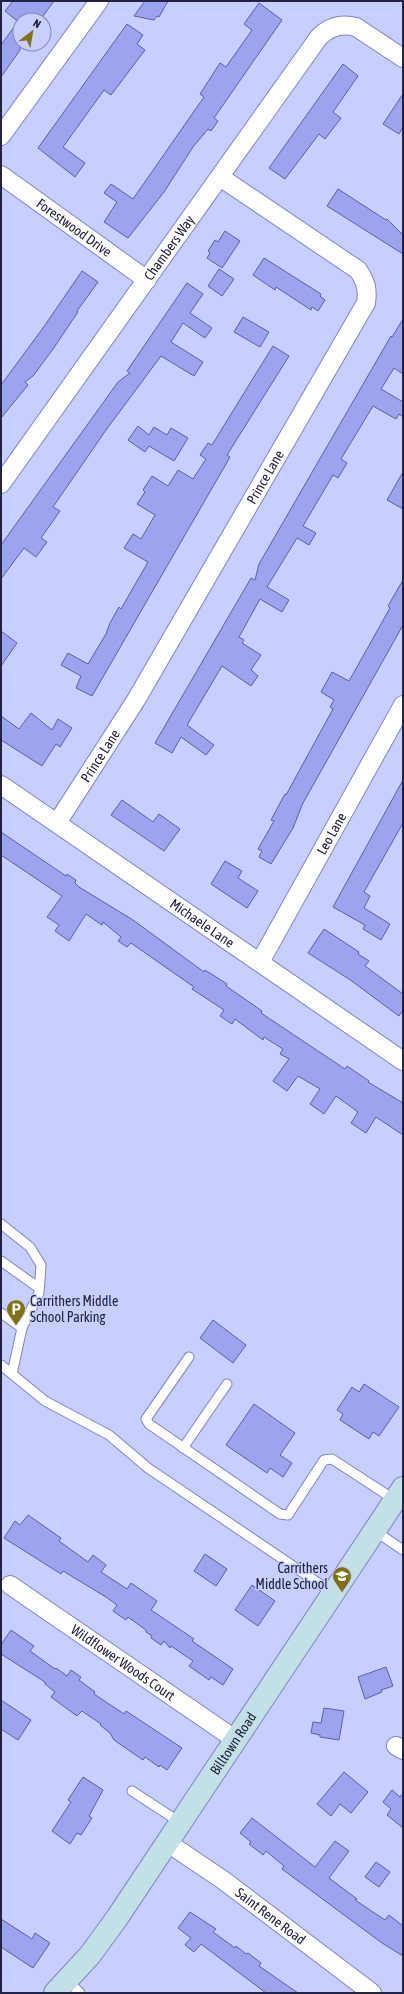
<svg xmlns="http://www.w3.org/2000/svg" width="404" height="1994" viewBox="0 0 404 1994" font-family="'Asap Condensed',sans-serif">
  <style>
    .building { fill: #9da4ef; stroke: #5a5ea4 }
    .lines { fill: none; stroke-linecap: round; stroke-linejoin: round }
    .service-casing { stroke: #7e84cc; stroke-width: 11 }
    .minor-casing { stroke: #7e84cc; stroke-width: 20 }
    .secondary-casing { stroke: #7e84cc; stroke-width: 24 }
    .service { stroke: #fff; stroke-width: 9 }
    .minor { stroke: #fff; stroke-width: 18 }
    .secondary { stroke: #c4e0e7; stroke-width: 22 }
    .labels { text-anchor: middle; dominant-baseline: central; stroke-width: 3; stroke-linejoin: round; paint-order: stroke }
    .street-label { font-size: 14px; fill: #212340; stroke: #c8cefd }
    .poi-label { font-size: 14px; fill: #212340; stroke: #c8cefd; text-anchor: start }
  </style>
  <rect width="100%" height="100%" fill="#c8cefd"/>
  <!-- building -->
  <g class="building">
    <polygon points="13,1 54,1 40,20 20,20 20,50 1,77 1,45 19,20 16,20 5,11"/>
    <polygon points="145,1 168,1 159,17 157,16 154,20 134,16"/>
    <polygon points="259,3 282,20 214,118 218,121 211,131 208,129 193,147 164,192 128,238 104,222 117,202 104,193 111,184 133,199 204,97 200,94 220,63 226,67 252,30 244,24"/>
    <polygon points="127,24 143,35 137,44 145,50 111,95 104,90 63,147 85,163 75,177 38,148"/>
    <polygon points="343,64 358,76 333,112 341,118 325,139 319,134 285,179 269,168"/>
    <polygon points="403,94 403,127 399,134 383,124"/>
    <polygon points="338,189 386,220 387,219 403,235 403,254 327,206"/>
    <polygon points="225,231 240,241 222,268 207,258 210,253 208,251 215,240 218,242"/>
    <polygon points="264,258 321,294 320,296 325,300 318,311 312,307 311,310 276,287 275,290 253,275"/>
    <polygon points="219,269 234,279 222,296 208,286"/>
    <polygon points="82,271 98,282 77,311 78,312 53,349 33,376 25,382 28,385 1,418 1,385 43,328"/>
    <polygon points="187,283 203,294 190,313 212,328 205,338 183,323 171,342 203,362 194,376 161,356 106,430 53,507 60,511 41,538 47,542 36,557 24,548 1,579 1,545 118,382 130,373 127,371"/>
    <polygon points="243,317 269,332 260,347 234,332"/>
    <polygon points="403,319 403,374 394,368 381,389 403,402 403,417 399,414 396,419 373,406 341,459 347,463 338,478 333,475 303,526 316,533 309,545 297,538 267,587 289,600 282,612 260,599 239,637 244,640 242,643 261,655 251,670 258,676 251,686 222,666 187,725 214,745 206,755 181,737 172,753 155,743 251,578 255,580 259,564 391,336 392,337"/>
    <polygon points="273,346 289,356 227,455 230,457 92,696 76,688 81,676 61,665 68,653 88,664 106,634 110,623 119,607 121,609 148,562 124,548 133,534 141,539 155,515 137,504 145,492 143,490 152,476 168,486 178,470 193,479 206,459 200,455 208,443 212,445"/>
    <polygon points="138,426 149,435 154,427 167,435 171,428 188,438 174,461 149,446 145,452 128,440"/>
    <polygon points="403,472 403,509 387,500"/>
    <polygon points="403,580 403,625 303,803 293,828 271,864 259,857 262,851 258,849 274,821 271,820 285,794 286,795 333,709 330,707 334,700 321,692 332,672 349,681 390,608 388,606"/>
    <polygon points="1,631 17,643 1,666"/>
    <polygon points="31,713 52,730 58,719 72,728 60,747 56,744 42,766 1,740 1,716 19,729"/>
    <polygon points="403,780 403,823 364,892 370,896 364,908 390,924 381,940 363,929 365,925 333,907"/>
    <polygon points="122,800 153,822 159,814 180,829 164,851 111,815"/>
    <polygon points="1,832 66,876 67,874 76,880 75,883 79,887 133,920 204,972 205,970 227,984 226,986 262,1011 261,1013 345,1069 347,1066 369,1081 368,1082 403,1103 403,1135 376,1117 366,1133 351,1123 358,1112 336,1096 324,1114 310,1104 320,1089 298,1076 287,1091 273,1081 289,1059 280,1054 283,1049 264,1037 263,1040 235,1019 232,1024 220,1016 224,1010 192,989 194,987 131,943 127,947 118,941 121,937 103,922 102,925 86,914 69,941 55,931 59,925 47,917 62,896 1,855"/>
    <polygon points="225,861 242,871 238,878 258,891 247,908 211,884"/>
    <polygon points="324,929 359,952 358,954 369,961 365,966 403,994 403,1010 399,1016 349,979 308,953"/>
    <polygon points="213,1320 246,1345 233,1363 200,1338"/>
    <polygon points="364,1384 399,1407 379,1436 373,1432 369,1439 340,1420 343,1414 337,1410 352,1387 359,1392"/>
    <polygon points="254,1404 295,1433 280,1455 292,1463 283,1477 270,1468 267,1473 226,1445"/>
    <polygon points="28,1515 61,1538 59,1541 88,1562 93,1555 106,1565 101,1572 127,1589 131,1583 157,1601 151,1610 194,1639 192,1641 233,1669 223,1685 211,1677 209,1680 189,1666 193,1661 171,1646 170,1648 164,1641 161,1645 151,1638 152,1636 146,1632 146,1630 128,1617 126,1620 113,1611 117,1605 106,1597 63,1571 61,1574 4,1538 15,1521 20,1525"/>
    <polygon points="205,1554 227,1569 216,1586 194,1571"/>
    <polygon points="252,1585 275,1601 258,1626 235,1610"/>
    <polygon points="11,1630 34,1646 30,1651 55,1669 56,1668 67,1676 71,1670 81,1677 79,1680 95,1692 94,1694 124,1714 126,1711 182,1748 167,1770 160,1765 159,1767 145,1757 143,1760 114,1740 110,1733 100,1725 101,1724 82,1711 77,1716 51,1697 55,1692 45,1684 45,1682 1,1654 1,1645"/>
    <polygon points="386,1667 393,1686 381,1690 382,1692 365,1699 358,1677"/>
    <polygon points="1,1700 31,1720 18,1740 1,1729"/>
    <polygon points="324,1708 344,1711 339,1740 320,1737 320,1735 311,1733 313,1722 321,1723"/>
    <polygon points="344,1772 368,1792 351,1813 340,1804 331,1816 317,1804"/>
    <polygon points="83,1777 103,1790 89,1816 92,1818 81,1835 77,1833 70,1844 52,1831 71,1802 68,1800"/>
    <polygon points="392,1790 400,1797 403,1793 403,1828 387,1815 391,1809 383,1802"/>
    <polygon points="252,1818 315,1867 335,1841 349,1851 329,1878 357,1899 355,1900 385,1920 389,1915 403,1926 403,1956 382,1943 282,1869 284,1866 266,1851 263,1855 249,1844 251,1842 240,1833"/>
    <polygon points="376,1862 390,1872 379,1887 365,1877"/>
    <polygon points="190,1912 216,1929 213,1932 235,1948 236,1946 246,1954 248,1953 261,1963 259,1966 298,1993 266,1993 201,1944 194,1952 185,1945 191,1938 178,1928"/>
    <polygon points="1,1919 32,1939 35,1933 50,1943 33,1968 1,1947"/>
  </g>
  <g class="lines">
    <!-- service casing -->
    <g class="service-casing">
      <g id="service">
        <polyline points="1,1224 30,1247 41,1265 39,1293 22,1328 12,1374"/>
        <polyline points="1,1261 39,1288"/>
        <polyline points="1,1313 22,1328"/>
        <polyline points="189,1357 146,1419 149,1424 280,1514 288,1515 324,1460 332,1459 395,1500"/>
        <polyline points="1,1365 45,1401 109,1435 148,1468 333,1593"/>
        <polyline points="183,1448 227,1384"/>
        <polyline points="375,1531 403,1550"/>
        <polyline points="132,1791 181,1823"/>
        <polyline points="67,1980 80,1993"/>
      </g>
    </g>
    <!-- minor casing -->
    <g class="minor-casing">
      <g id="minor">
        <polyline points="1,136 99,1"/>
        <path id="s1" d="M1,175L147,280"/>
        <path id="s2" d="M1,484L319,37C329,27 341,23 356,27L403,58"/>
        <path id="s3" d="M1,785L403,1061"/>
        <path id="s4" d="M57,823L136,700L366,303C368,289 366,282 358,270L220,177"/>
        <path id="s5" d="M260,962L403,705"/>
        <path id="s6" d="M10,1585L236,1740"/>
        <polyline points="396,1746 403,1750"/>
        <path id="s7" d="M168,1843L223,1880L372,1993"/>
      </g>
    </g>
    <!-- secondary casing -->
    <g class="secondary-casing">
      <g id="secondary">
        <path id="s8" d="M55,1993L90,1955L117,1918L403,1488"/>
      </g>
    </g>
    <!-- service -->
    <use href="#service" class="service"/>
    <!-- minor -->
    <use href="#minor" class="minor"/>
    <!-- secondary -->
    <use href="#secondary" class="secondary"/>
  </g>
  <!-- icons -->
  <defs>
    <g id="parking-pin" transform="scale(1)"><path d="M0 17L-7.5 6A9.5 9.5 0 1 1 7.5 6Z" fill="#817112" stroke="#c8cefd"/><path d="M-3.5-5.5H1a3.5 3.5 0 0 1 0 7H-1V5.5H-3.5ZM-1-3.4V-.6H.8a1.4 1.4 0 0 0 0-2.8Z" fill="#fff"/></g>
    <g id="school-pin" transform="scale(1)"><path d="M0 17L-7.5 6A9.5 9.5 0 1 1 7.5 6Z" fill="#817112" stroke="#c8cefd"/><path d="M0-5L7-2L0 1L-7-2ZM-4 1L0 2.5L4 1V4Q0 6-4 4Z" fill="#fff"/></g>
  </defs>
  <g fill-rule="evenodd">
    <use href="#parking-pin" x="16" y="1309"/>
    <use href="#school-pin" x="342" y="1576"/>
  </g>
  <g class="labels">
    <!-- street labels -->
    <g class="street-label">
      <text stroke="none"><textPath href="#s1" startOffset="90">Forestwood Drive</textPath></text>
      <text stroke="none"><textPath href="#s2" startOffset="290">Chambers Way</textPath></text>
      <text stroke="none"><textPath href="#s4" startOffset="404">Prince Lane</textPath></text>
      <text stroke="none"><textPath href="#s4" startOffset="80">Prince Lane</textPath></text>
      <text stroke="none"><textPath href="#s5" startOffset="147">Leo Lane</textPath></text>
      <text stroke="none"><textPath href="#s3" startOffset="244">Michaele Lane</textPath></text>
      <text stroke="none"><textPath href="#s6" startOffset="137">Wildflower Woods Court</textPath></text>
      <text stroke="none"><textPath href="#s8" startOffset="307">Billtown Road</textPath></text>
      <text stroke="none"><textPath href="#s7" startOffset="126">Saint Rene Road</textPath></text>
    </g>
    <!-- poi labels -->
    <g class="poi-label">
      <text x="30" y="1301">Carrithers Middle<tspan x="30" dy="16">School Parking</tspan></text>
      <text x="328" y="1568" text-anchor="end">Carrithers<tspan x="328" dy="16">Middle School</tspan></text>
    </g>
  </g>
  <!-- border -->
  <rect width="404" height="1994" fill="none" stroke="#212340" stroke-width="4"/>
  <!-- north arrow -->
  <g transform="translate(32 32) rotate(31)"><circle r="19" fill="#c8cefd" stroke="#858ab1"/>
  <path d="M0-3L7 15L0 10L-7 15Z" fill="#817112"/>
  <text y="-6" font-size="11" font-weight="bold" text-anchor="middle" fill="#212340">N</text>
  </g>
</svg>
